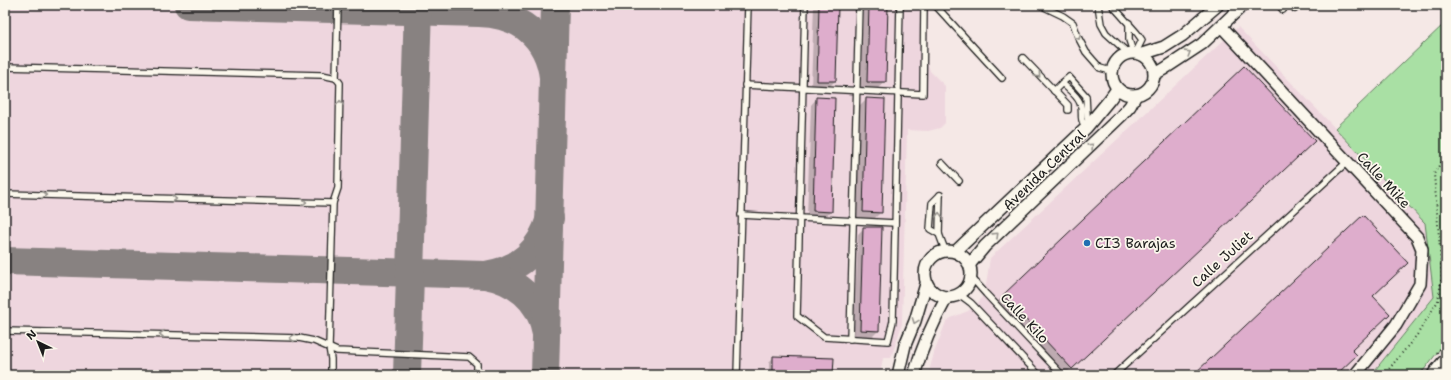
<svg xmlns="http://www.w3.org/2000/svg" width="1451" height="380" viewBox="0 0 1451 380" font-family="'Shantell Sans',sans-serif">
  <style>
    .built { fill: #eed6de }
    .green { fill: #a9e0a4; stroke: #627e60 }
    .shadow { fill: #0003 }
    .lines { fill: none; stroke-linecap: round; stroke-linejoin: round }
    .taxiway { stroke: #888281; stroke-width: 28 }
    .building { fill: #deadcc; stroke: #1c1c1c }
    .service-casing { stroke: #1c1c1c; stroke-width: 8 }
    .minor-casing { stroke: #1c1c1c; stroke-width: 14 }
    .primary-casing { stroke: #1c1c1c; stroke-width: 21 }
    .path { stroke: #1c1c1c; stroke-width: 2; stroke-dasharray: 1 3; stroke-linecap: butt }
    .service { stroke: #fbf7ec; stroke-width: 5.5 }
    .minor { stroke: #fbf7ec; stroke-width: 11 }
    .primary { stroke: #fbf7ec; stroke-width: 18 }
    .oneway { stroke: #97948e }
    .poi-dot { fill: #1f6fb2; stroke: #fbf7ec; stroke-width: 1.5 }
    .labels { text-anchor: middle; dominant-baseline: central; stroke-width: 3.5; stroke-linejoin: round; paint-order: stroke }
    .street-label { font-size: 14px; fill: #1c1c1c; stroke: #fbf7ec }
    .poi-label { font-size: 14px; fill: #1c1c1c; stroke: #fbf7ec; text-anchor: start }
  </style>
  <rect width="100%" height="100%" fill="#f5e8e6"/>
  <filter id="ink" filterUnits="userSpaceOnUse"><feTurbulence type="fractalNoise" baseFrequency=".025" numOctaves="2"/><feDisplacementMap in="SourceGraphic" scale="8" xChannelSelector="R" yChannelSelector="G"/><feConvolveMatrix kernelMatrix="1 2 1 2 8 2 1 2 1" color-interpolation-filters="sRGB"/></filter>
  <g filter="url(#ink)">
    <!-- built -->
    <g class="built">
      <polygon points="5,5 929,5 927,61 930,71 945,86 945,123 940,128 928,131 907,130 902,324 891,358 883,358 880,375 5,375"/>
      <polygon points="1238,27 1426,223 1434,297 1371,375 928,375 934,353 946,322 951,318 968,311 978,303 982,297 986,285 990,258"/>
    </g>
    <!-- green -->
    <polygon class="green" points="1446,22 1446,341 1420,375 1371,375 1434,297 1425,223 1335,128"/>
    <!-- shadow -->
    <g class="shadow">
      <polygon points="814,5 837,5 835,81 829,87 811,87"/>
      <polygon points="863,5 887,5 885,82 878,88 861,88"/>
      <polygon points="1244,67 1307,147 1065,374 997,302"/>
      <polygon points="817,98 831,211 825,218 807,217 811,105"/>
      <polygon points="866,99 881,212 874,219 857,218 860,105"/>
      <polygon points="864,228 878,331 872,337 854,336 858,234"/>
      <polygon points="774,357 832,375 769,375 769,362"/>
    </g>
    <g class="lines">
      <!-- taxiway -->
      <g class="taxiway">
        <path d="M188,5L479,13C519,14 548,36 553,77"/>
        <path d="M5,261L485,275C520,270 540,251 550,218"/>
        <path d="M485,275C514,280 540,299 545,330"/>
        <polyline points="407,375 418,5"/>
        <polyline points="545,375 555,5"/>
      </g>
    </g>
    <!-- building -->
    <g class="building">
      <polygon points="819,5 838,5 836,81 817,81"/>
      <polygon points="869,5 888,5 886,82 867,82"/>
      <polygon points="1244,66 1315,141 1072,369 1003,295"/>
      <polygon points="816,97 835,98 832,212 813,211"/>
      <polygon points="866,98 885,99 882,213 863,212"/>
      <polygon points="1363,215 1408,263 1373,296 1390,314 1352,350 1357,355 1336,375 1193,375"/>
      <polygon points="863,227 882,227 879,331 860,330"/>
      <polygon points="773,356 834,358 833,375 773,375"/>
    </g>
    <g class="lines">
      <!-- service casing -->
      <g class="service-casing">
        <g id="service">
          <polyline points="805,5 797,316 824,337 888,341 893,321 900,5"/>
          <polyline points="935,5 1002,78"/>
          <polyline points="1040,5 1063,16 1073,23 1078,37 1086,52 1100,68 1111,71"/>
          <polyline points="1098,5 1101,24 1106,33 1128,53"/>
          <polyline points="1112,5 1137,33 1142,40 1136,52"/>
          <polyline points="1279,5 1283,10"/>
          <polyline points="1292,5 1295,9"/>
          <polyline points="1129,23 1129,40 1133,52"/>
          <polyline points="1023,58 1068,105 1068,110"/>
          <polyline points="5,67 322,75 336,78 340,83 338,188 333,203 5,194"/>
          <polyline points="336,78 338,5"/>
          <polyline points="1062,83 1069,77 1086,96 1087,116 1089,124"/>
          <polyline points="745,85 923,94 924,5"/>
          <path d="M1054,91L1062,83C1068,89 1077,95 1080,103C1084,112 1078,118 1086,128"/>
          <polyline points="942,163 959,181"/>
          <polyline points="940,195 939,234 945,250"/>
          <polyline points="741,215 895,223"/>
          <polyline points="939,234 930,229 932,203 940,195"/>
          <polyline points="971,277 986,294 1062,375"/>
          <polyline points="959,294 971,303 1039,375"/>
          <polyline points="5,331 299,338 314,341 337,351 469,357 477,364 477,375"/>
          <polyline points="850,339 859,5"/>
          <polyline points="331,375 331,359 329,347 333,203"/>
          <polyline points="737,375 748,5"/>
          <polyline points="1114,375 1347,162"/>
        </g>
      </g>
      <!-- minor casing -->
      <g class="minor-casing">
        <g id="minor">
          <polyline points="1221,26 1417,237 1422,249 1420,284 1396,325 1355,375"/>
          <circle cx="1133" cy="74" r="21"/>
          <polyline points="1142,54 1164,47 1183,35 1218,5"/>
          <polyline points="1155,74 1164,69 1202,44 1243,5"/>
          <circle cx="948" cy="274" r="23"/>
          <polyline points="956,251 1086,128 1110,99 1117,89"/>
          <polyline points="970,264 985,246 1121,116 1130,106 1136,95"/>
          <polyline points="898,375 905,345 915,321 926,284"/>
          <path d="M914,375C922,347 933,322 947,297"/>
        </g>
      </g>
      <!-- primary casing -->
      <g class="primary-casing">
        <polyline id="primary" points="1437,375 1446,364"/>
      </g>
      <!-- path -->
      <g class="path">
        <polyline points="1437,353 1446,341"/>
        <polyline points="1384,375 1417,335 1438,301 1442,275 1434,174 1440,164 1446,159"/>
        <polyline points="1420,375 1423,371"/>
      </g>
      <!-- service -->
      <use href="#service" class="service"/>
      <!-- minor -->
      <use href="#minor" class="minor"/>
      <!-- primary -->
      <use href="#primary" class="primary"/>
    </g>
    <!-- one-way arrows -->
    <defs><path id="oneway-chevron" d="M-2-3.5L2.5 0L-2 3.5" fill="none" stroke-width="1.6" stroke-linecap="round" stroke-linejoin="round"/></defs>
    <g class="oneway">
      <use href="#oneway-chevron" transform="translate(1078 37) rotate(66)"/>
      <use href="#oneway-chevron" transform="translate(1188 53) rotate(-32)"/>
      <use href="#oneway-chevron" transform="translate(1038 75) rotate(50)"/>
      <use href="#oneway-chevron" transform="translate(340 103) rotate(-89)"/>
      <use href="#oneway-chevron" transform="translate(1091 146) rotate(-44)"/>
      <use href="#oneway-chevron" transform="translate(44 195) rotate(2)"/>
      <use href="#oneway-chevron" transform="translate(174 199) rotate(2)"/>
      <use href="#oneway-chevron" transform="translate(304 202) rotate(2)"/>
      <use href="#oneway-chevron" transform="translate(939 215) rotate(-88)"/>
      <use href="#oneway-chevron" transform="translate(996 235) rotate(-44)"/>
      <use href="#oneway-chevron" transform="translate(915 321) rotate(110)"/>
      <use href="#oneway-chevron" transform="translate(162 334) rotate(-178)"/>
      <use href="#oneway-chevron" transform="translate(292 338) rotate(-178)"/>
    </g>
  </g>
  <!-- markers -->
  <circle class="poi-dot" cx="1087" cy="243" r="4"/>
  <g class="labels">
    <!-- street labels -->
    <g class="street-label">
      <text transform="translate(1044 170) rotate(-44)">Avenida Central</text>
      <text transform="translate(1384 180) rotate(47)">Calle Mike</text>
      <text transform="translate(1222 259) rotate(-42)">Calle Juliet</text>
      <text transform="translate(1025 318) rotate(47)">Calle Kilo</text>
    </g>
    <!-- poi labels -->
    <g class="poi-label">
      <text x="1095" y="243">CI3 Barajas</text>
    </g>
  </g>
  <!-- margin -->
  <rect width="1451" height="380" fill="none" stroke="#fbf7ec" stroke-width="20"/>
  <rect x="10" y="10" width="1431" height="360" fill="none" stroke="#1c1c1c" stroke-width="1.5" filter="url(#ink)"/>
  <!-- north arrow -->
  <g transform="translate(38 342) rotate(317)" stroke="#fbf7ec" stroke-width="3" paint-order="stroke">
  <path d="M0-3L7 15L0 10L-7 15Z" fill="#1c1c1c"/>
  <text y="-6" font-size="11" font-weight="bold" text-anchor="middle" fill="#1c1c1c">N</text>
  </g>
</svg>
